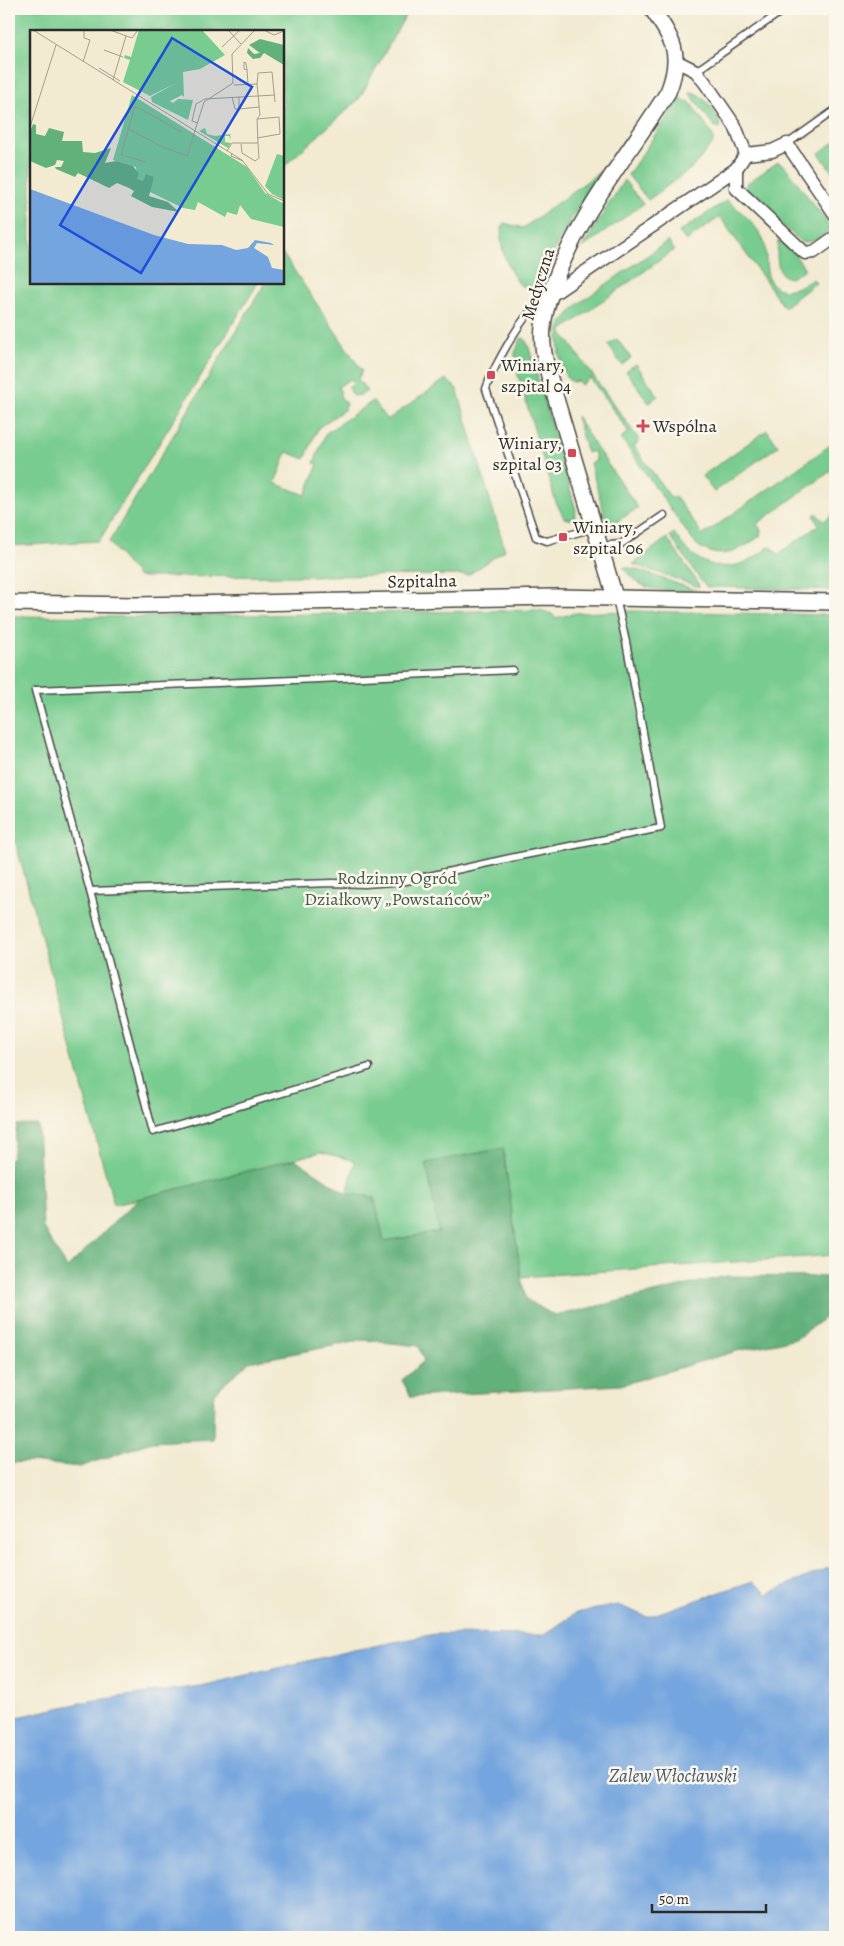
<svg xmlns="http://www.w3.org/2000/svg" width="844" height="1946" viewBox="0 0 844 1946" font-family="Alegreya,serif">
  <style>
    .green { fill: #78cc8f; stroke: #527c5d }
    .forest { fill: #62b07a; stroke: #466e52 }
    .water { fill: #74a5de; stroke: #506884 }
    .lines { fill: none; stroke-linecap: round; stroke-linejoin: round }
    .service-casing { stroke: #494844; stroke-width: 9 }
    .minor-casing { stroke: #494844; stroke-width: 15 }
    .tertiary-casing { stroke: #494844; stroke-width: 18 }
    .service { stroke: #fff; stroke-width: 6 }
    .minor { stroke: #fff; stroke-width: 12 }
    .tertiary { stroke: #fff; stroke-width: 15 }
    .poi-dot { fill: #d1495b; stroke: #fbf7ec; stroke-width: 2 }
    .labels { text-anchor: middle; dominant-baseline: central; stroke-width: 5; stroke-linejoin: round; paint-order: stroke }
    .street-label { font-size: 18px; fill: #2b2b2b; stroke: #fbf7ec }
    .poi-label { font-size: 18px; fill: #2b2b2b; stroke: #fbf7ec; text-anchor: start }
    .park-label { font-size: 18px; fill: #425b49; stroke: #fbf7ec }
    .water-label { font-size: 19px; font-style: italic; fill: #45566a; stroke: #fbf7ec }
    .inset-road { fill: none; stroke: #a29e8f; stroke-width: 1 }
    .view { fill: #1d4ed8; fill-opacity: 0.15; stroke: #1d4ed8; stroke-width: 2.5 }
    .inset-edge { fill: none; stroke: #2b2b2b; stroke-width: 2.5 }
  </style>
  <rect width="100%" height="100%" fill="#fbf7ec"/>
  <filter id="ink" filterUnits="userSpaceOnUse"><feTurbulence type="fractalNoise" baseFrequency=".02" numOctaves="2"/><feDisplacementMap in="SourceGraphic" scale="10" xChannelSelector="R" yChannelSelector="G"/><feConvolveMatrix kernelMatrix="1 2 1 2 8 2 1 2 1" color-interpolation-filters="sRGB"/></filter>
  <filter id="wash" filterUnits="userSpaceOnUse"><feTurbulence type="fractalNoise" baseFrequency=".0096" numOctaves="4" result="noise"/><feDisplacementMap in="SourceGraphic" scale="20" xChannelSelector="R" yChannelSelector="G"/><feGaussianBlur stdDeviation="1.12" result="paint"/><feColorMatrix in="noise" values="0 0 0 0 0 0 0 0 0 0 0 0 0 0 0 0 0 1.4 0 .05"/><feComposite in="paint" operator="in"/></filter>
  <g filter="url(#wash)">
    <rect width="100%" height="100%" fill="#f2ead1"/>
    <!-- green -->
    <g class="green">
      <polygon points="9,9 409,9 359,99 283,167 282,31 31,31 31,282 258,283 99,541 9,546"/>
      <path d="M689,92C704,92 718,115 721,129L714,126Z"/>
      <polygon points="679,99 690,102 713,136 713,143 692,168 648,200 628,175"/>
      <polygon points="835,142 835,176 819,153"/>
      <path d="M778,162L785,166L831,228C823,237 813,243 801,242L746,192V184Z"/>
      <path d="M601,171L560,238L539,286L531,288L520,285C508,270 495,241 504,223L523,228Z"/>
      <polygon points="624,180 643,204 581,249"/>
      <path d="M727,200C739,210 754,222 762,237C767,248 765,259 767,271C771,299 797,290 813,279L816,283L784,307L720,217L686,241L679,232Z"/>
      <path d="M778,240L793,252L805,269L791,278C774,277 777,253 778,240Z"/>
      <path d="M668,241L674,250L561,331L640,441L634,446L671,498L675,496L703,535L835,442V468L757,524L761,530L760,536C739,552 716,564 693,541L621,438L629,432L590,378L581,385L578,381L572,382L566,377L559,354L558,336L563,321L578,304Z"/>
      <polygon points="283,254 362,371 358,379 367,391 361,395 354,396 348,388 354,384 350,379 338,387 341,393 339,394 346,404 345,409 318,428 305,459 287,452 275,483 306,495 318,464 314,463 326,433 373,401 387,420 446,379 457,389 505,550 468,575 138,577 109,542 265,283 282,282"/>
      <polygon points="521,338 525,339 529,348 576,510 574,520 564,518 555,500 516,368 515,353"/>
      <polygon points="617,339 631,358 622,365 608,345"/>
      <polygon points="636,364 658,396 649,403 626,371"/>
      <polygon points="576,416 600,453 638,508 610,526 606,520 590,463 596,461 594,451 587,453"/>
      <polygon points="767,430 778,446 714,492 702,476"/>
      <path d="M816,513L824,521L835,513V590L707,587L701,581L670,536L674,533C690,559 716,575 746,562C755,558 762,552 769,547L773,548L778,554L819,525L814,516Z"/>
      <polygon points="667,538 698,583 699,587 633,564"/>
      <path d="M624,567L635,569L698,591C673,590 637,595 624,567Z"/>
      <polygon points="540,610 552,614 555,618 576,613 630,611 835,615 835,1255 521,1277 503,1148 439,1232 384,1241 374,1197 347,1194 355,1161 321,1152 114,1205 9,818 9,616 144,617"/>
    </g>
    <!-- forest -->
    <polygon class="forest" points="17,1125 38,1125 43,1228 67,1268 138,1199 295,1159 347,1194 374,1197 384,1241 439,1232 426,1163 503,1148 521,1277 526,1299 555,1316 726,1276 835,1277 835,1310 796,1339 737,1351 621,1385 411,1397 402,1380 424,1361 418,1346 364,1340 249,1362 214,1393 213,1439 151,1442 80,1467 30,1462 9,1463 9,1160 12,1157"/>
    <!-- water -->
    <polygon class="water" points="835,1565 835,1937 9,1937 9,1719 90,1701 201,1686 354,1650 435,1634 544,1635 576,1613 618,1605 647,1617 753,1581 767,1594"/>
  </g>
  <g filter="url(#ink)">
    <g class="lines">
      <!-- service casing -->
      <g class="service-casing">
        <g id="service">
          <polyline points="696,71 785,9"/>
          <polyline points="787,144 835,110"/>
          <path d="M545,300C541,303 536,305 533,309C518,323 492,370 486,389L536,537L547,541L594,528"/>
          <polyline points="601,546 621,544 664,515"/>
          <polyline points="90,891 332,883 365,884 406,881 515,857 661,828 626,642 616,598"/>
          <polyline points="369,1067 153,1132 90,891 35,690 320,679 513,670"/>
        </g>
      </g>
      <!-- minor casing -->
      <g class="minor-casing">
        <g id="minor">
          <polyline points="676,61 696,71 706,84 735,126 746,154"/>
          <polyline points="736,169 736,188 805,253 814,252 835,237"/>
          <polyline points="550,296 736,169 746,154 772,151 787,144 835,214"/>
        </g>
      </g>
      <!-- tertiary casing -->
      <g class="tertiary-casing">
        <g id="tertiary">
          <path d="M615,597L548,372C544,357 541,343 543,327C544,313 549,299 553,286C578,215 628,155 668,92C683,54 673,40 652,9"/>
          <polyline points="9,603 137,605 556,597 835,602"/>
        </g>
      </g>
      <!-- service -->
      <use href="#service" class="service"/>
      <!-- minor -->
      <use href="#minor" class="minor"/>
      <!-- tertiary -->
      <use href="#tertiary" class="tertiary"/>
    </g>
  </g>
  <!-- markers -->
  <g class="poi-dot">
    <rect x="486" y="370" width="10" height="10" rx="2.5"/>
    <path d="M640.5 418.5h5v5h5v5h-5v5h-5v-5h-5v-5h5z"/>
    <rect x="567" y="448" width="10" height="10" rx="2.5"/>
    <rect x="558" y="532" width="10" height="10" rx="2.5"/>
  </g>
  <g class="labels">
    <!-- street labels -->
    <g class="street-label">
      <text transform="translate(538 284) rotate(-73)">Medyczna</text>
      <text transform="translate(422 581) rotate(-1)">Szpitalna</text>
    </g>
    <!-- poi labels -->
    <g class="poi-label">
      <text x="501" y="365">Winiary,<tspan x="501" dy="21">szpital 04</tspan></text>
      <text x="653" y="426">Wspólna</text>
      <text x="562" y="443" text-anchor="end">Winiary,<tspan x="562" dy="21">szpital 03</tspan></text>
      <text x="573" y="527">Winiary,<tspan x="573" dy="21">szpital 06</tspan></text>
    </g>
    <!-- park labels -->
    <g class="park-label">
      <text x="397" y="878">Rodzinny Ogród<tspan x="397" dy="21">Działkowy „Powstańców”</tspan></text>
    </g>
    <!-- water labels -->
    <g class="water-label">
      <text x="673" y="1776">Zalew Włocławski</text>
    </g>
  </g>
  <!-- overview -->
  <g transform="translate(30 30)">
    <rect width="254" height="254" fill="#f2ead1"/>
    <path d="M109,0H172L195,25L170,39L153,42L154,67L152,65L140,71L143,73L148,69L163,70L158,90L122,72L121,67L146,53L120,66L93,52L100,30L94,28L95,25L101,27ZM102,65L217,137L235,163L254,174V197L221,189L210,175L207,185L197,182L195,187L168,172L165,180L153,178L118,161L124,147L113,152L107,149L106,137L83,130ZM175,98L177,104L185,106L200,104L201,110L199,106H195V112L201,113L198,118L169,101ZM247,124L254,126V170L242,164L235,156Z" fill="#78cc8f"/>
    <path d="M230,9L254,15V35L234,23L230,28L223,29L217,23L218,18L224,24L230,23L219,15ZM3,94L6,95V104L15,106L19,98L34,102L32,111H52L53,122L65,123L81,118L75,133L86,131L103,136L109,144L107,149L113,151L116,144L124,147L119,166L138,172L149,182L122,177L101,166L104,161L99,158L87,153L79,158L48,143L45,147L26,139L25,137H31L34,131L27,130L25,135L16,138L0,131V102Z" fill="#62b07a"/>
    <path d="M0,159L124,205L158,214L192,215L206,220L218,218L225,210L241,213L244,215L227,213L224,218L238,227L242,238L254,240V254H0Z" fill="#74a5de"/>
    <path class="inset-road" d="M3,0L212,130L238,164L254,171M80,0L102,8L108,0M198,0L211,14M234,0L244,5L254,1M192,17L210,0M74,20L93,27M53,32L60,10L54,8V0M69,38L90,51M217,40L214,39V32L216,33L217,40L218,54M83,50L96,6M227,54L228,43L242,42L245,72M202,67L205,79H209V67M209,79L229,77M227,89L249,87L250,104L227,108M168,93L162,91L166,74L175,69L245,65M0,97L26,15M99,99L130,116L157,126L174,72L203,53L202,24L225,0M211,114L212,123L225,131L229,128L228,113M197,121L202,113H228L227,89L230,85L227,54L204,55M202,123L201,126L213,131M116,132L91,125L105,76L152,102"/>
    <path class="view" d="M142,8L222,57L111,243L30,195Z"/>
    <rect width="254" height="254" class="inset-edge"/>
  </g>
  <!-- margin -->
  <rect width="844" height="1946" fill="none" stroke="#fbf7ec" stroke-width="30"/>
  <!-- scale -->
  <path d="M652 1904v8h114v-8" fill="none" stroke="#2b2b2b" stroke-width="2.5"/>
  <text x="659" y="1904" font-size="15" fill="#2b2b2b" stroke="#fbf7ec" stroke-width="4" paint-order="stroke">50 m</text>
</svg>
